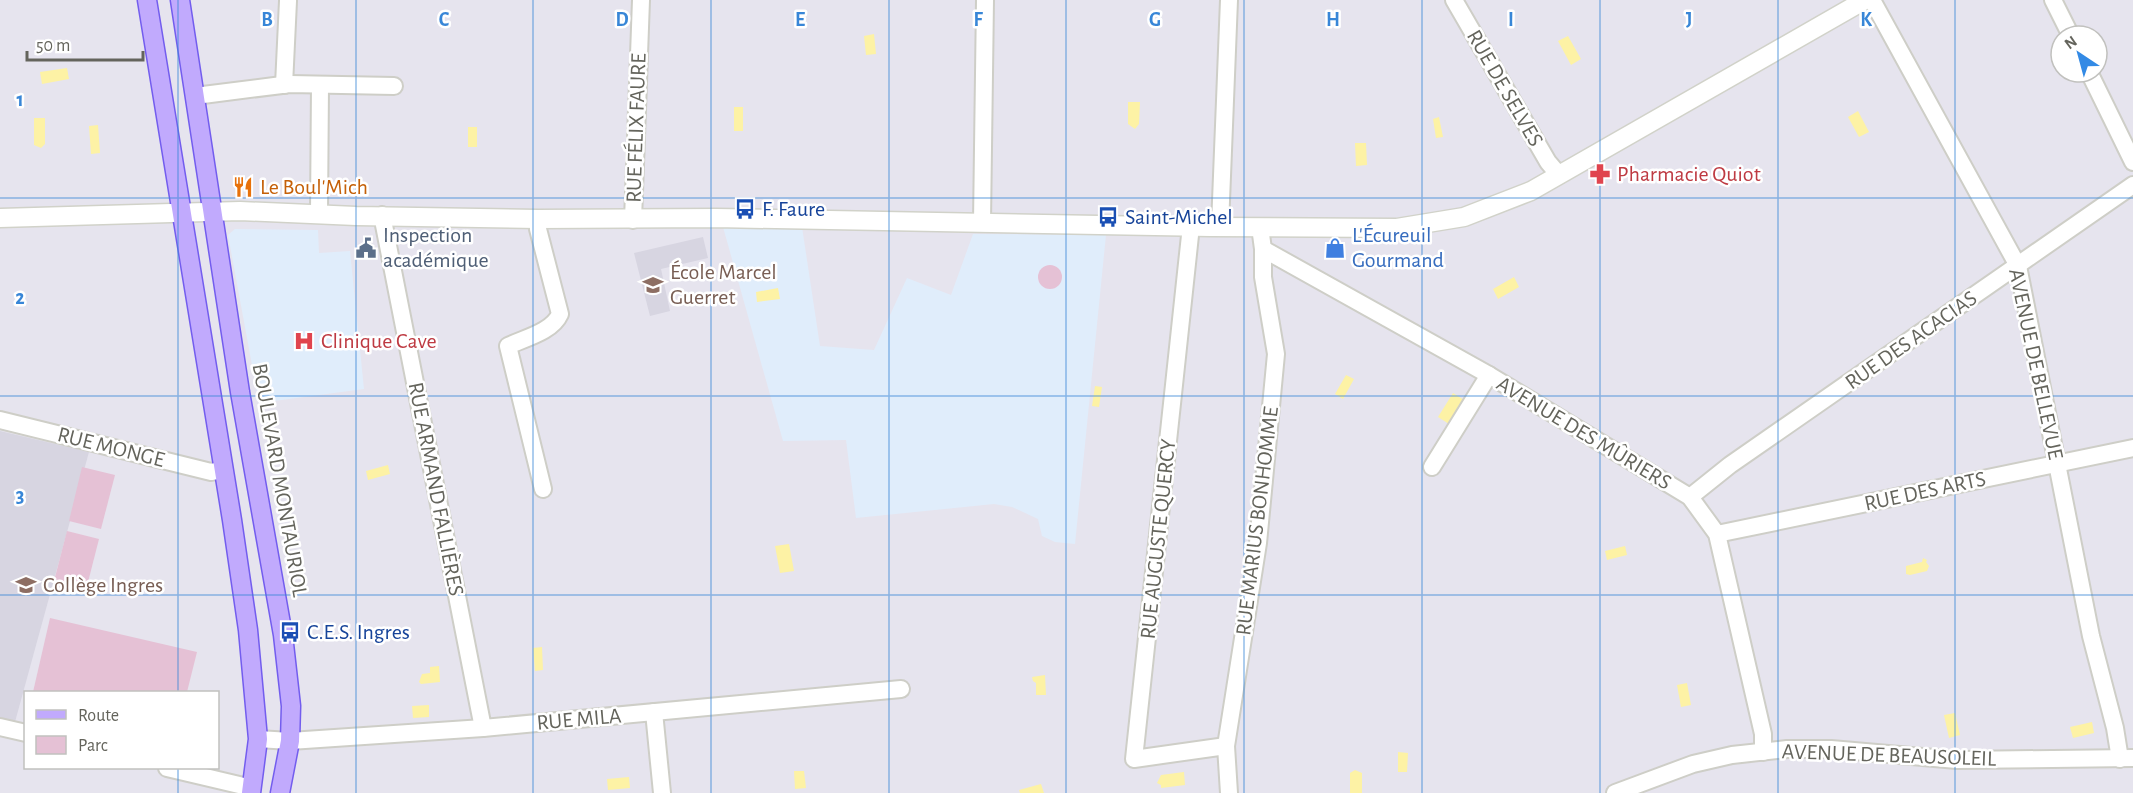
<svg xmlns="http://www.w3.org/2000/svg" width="2133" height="793" viewBox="0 0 2133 793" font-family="'Alegreya Sans',sans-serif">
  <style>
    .education { fill: #d7d5e1 }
    .medical { fill: #e0edfb }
    .green { fill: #e5c1d5 }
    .water { fill: #fdf2a5 }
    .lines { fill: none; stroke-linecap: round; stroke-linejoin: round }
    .street-casing { stroke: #cecec7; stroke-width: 20 }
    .secondary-casing { stroke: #d1d2c9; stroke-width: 21 }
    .primary-casing { stroke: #735dee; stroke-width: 21 }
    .street { stroke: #fff; stroke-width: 16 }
    .secondary { stroke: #fff; stroke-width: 18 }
    .primary { stroke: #c1aafd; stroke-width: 18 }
    .grid { fill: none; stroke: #3886d7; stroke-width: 1.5; stroke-opacity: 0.55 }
    .labels { text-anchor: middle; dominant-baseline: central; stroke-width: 5; stroke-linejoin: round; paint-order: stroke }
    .street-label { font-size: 22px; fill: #64645c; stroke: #fff }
    .health-label { font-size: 22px; fill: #be3a42; stroke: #fff; text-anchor: start }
    .food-label { font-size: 22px; fill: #c56008; stroke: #fff; text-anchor: start }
    .transit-label { font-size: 22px; fill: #164399; stroke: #fff; text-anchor: start }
    .service-label { font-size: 22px; fill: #4e5e75; stroke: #fff; text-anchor: start }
    .shop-label { font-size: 22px; fill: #366cbe; stroke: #fff; text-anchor: start }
    .education-label { font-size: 22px; fill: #785e54; stroke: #fff; text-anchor: start }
    .grid-label { font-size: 20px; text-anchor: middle; font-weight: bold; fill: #3886d7; stroke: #fff; stroke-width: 5; stroke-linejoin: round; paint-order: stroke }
  </style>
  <rect width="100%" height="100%" fill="#e6e4ee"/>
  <!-- education -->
  <g class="education">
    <polygon points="703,237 708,258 661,269 670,311 650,316 634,253"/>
    <polygon points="0,431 89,452 15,722 0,718"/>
  </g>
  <!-- medical -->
  <g class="medical">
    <polygon points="723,227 802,227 820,346 874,350 907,278 951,295 973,234 1106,235 1075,544 1055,542 1042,536 1038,519 1012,507 994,504 856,518 846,440 783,441"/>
    <polygon points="235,229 318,230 319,253 350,251 364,389 259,403 228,235"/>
  </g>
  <!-- green -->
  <g class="green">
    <circle cx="1050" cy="277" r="12"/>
    <polygon points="82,467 115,475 101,529 69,521"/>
    <polygon points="67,531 99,539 85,594 53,585"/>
    <polygon points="50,618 197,652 187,692 33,692"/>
  </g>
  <!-- water -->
  <g class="water">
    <polygon points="874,34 876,54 866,55 864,36"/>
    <polygon points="1568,36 1581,59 1571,65 1558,41"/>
    <polygon points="67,68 69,79 42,84 40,72"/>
    <polygon points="1128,102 1140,102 1139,124 1135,129 1128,124"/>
    <rect x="734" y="107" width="9" height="24"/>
    <polygon points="1858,111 1869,132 1859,137 1848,117"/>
    <polygon points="1439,117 1443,137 1436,138 1433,119"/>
    <polygon points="34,118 45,118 45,144 41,148 34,145"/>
    <polygon points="98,125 100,153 91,154 89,126"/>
    <rect x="468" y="127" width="9" height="20"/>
    <polygon points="1355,143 1366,143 1367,165 1356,166"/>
    <polygon points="1514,277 1519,287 1498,299 1493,289"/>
    <polygon points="778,288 780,299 757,302 756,292"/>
    <polygon points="1346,375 1354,379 1343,399 1335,394"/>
    <polygon points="1095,386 1102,387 1099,407 1092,406"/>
    <polygon points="1453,393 1464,400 1449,424 1438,417"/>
    <polygon points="388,465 390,474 368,480 366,471"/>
    <polygon points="789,544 794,571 780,573 775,546"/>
    <polygon points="1625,546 1627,555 1607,560 1605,551"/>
    <polygon points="1923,558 1927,560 1926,562 1929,566 1927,571 1910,575 1906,574 1906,566 1922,562"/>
    <polygon points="542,647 543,670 535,671 533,648"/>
    <polygon points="439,666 440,682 421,684 419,682 422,674 430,673 430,667"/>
    <polygon points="1045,675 1046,695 1036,695 1036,683 1033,681 1032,677"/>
    <polygon points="1687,683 1691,705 1681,707 1677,685"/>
    <polygon points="429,705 429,717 413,718 412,706"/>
    <polygon points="1955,713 1960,735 1949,738 1944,715"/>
    <polygon points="2092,722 2094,733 2073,738 2070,727"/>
    <polygon points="1398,752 1408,753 1407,772 1398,772"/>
    <polygon points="1355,770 1362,773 1362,793 1350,793 1350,773"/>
    <polygon points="794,771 804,771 806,788 795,789"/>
    <polygon points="1184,772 1185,785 1161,788 1161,785 1157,783 1161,775"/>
    <polygon points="629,777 630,788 608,790 607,779"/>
    <polygon points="1041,784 1044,793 1020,793 1019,790"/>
  </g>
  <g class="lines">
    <!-- street casing -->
    <g class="street-casing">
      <g id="street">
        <polyline points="1454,0 1548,162 1559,175"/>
        <polyline points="1872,0 2018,266 2091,636 2115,728 2120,759"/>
        <polyline points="2053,0 2071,36"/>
        <polyline points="2089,72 2133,162"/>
        <polyline points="284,85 288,1"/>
        <polyline points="195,96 290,84 394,86"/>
        <polyline points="319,213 320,85"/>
        <polyline points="382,215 483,728"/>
        <path d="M538,219V229L560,314C552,332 525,338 508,346L543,489"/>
        <polyline points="633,220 641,0"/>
        <polyline points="982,222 985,0"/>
        <polyline points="1191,226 1134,759 1226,746"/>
        <polyline points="1220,226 1229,0"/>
        <polyline points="1260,227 1263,249 1489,375 1690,497 1717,534 1763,734 1763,752"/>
        <polyline points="0,420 211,472 223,470"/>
        <polyline points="1432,467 1489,375"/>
        <polyline points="1690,497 1730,465 2133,185"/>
        <polyline points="1717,534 2133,448"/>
        <polyline points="654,712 662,793"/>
        <polyline points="0,727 26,733"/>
        <polyline points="258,739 290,741 483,728 901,689"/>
        <polyline points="167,768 252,788"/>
        <polyline points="1229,793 1226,746 1258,543 1276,354 1263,277 1263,249"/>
        <polyline points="1615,793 1693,764 1732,755 1787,749 1831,749 1957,760 2133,758"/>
      </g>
    </g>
    <!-- secondary casing -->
    <g class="secondary-casing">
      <polyline id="secondary" points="0,218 240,211 356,216 538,219 716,218 1210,227 1397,228 1464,217 1531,191 1865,0"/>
    </g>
    <!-- primary casing -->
    <g class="primary-casing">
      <g id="primary">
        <polyline points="147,0 232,520 248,630 258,739 251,793"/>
        <polyline points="180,0 240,392 283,635 291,706 290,741 280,793"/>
      </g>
    </g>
    <!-- street -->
    <use href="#street" class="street"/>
    <!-- secondary -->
    <use href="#secondary" class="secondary"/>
    <!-- primary -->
    <use href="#primary" class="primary"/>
  </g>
  <!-- grid -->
  <path class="grid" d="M178,0V692M356,0V793M533,0V793M711,0V793M889,0V793M1066,0V793M1244,0V793M1422,0V793M1600,0V793M1778,0V793M1955,0V793M0,198H2133M0,396H2133M0,595H2133M178,768V793"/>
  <!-- icons -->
  <defs>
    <g id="pharmacy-bare" transform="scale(1.62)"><path d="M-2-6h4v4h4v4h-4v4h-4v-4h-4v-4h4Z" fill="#e0444e" stroke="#fff" stroke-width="2.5" paint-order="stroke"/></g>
    <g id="restaurant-bare" transform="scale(1.62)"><path d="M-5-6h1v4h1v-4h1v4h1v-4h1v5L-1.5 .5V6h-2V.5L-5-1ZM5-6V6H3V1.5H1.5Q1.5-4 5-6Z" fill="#e8710a" stroke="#fff" stroke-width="2.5" paint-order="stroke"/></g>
    <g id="bus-bare" transform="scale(1.62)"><path d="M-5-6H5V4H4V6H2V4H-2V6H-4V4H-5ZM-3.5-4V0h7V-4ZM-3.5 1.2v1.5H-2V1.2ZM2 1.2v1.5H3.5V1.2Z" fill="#1a4fb4" stroke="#fff" stroke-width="2.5" paint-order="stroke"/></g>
    <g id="civic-bare" transform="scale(1.62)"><path d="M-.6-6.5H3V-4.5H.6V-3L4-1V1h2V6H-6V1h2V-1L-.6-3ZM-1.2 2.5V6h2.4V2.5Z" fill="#5c6f8a" stroke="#fff" stroke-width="2.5" paint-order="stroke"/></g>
    <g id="shop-bare" transform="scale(1.62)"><path d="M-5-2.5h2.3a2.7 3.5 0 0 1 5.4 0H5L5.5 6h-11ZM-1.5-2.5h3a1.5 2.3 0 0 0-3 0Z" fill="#3f7fe0" stroke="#fff" stroke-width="2.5" paint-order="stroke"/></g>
    <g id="school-bare" transform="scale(1.62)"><path d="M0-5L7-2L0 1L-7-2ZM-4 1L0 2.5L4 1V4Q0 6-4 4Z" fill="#8d6e63" stroke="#fff" stroke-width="2.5" paint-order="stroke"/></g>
    <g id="hospital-bare" transform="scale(1.62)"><path d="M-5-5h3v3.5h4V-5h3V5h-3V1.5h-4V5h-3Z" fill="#e0444e" stroke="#fff" stroke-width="2.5" paint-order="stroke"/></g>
  </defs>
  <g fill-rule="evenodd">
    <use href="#pharmacy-bare" x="1600" y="174"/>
    <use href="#restaurant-bare" x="243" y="187"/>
    <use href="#bus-bare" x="745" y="209"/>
    <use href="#bus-bare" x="1108" y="217"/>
    <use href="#civic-bare" x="366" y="248"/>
    <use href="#shop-bare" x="1335" y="248"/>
    <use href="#school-bare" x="653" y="285"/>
    <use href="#hospital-bare" x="304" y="341"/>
    <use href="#school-bare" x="26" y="585"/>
    <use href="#bus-bare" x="290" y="632"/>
  </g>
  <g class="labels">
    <!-- street labels -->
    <g class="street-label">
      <text transform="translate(1505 88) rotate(60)">RUE DE SELVES</text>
      <text transform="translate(636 128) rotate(-88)">RUE FÉLIX FAURE</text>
      <text transform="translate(1911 340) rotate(-35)">RUE DES ACACIAS</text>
      <text transform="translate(2036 364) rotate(78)">AVENUE DE BELLEVUE</text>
      <text transform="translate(1584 433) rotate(31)">AVENUE DES MÛRIERS</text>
      <text transform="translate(111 447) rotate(14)">RUE MONGE</text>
      <text transform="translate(280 480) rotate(80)">BOULEVARD MONTAURIOL</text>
      <text transform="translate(436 489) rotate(79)">RUE ARMAND FALLIÈRES</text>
      <text transform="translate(1925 491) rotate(-12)">RUE DES ARTS</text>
      <text transform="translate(1257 521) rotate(-83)">RUE MARIUS BONHOMME</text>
      <text transform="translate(1158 539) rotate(-84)">RUE AUGUSTE QUERCY</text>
      <text transform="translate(579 719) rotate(-5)">RUE MILA</text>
      <text transform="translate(1889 755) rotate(2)">AVENUE DE BEAUSOLEIL</text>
    </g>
    <!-- health labels -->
    <g class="health-label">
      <text x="1617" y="174">Pharmacie Quiot</text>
      <text x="321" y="341">Clinique Cave</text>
    </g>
    <!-- food labels -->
    <g class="food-label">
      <text x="260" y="187">Le Boul'Mich</text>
    </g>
    <!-- transit labels -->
    <g class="transit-label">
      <text x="762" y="209">F. Faure</text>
      <text x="1125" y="217">Saint-Michel</text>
      <text x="307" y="632">C.E.S. Ingres</text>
    </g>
    <!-- service labels -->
    <g class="service-label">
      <text x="383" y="235">Inspection<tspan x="383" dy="25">académique</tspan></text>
    </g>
    <!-- shop labels -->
    <g class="shop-label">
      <text x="1352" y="235">L'Écureuil<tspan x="1352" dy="25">Gourmand</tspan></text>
    </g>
    <!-- education labels -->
    <g class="education-label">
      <text x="670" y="272">École Marcel<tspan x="670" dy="25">Guerret</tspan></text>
      <text x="43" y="585">Collège Ingres</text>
    </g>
  </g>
  <g class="grid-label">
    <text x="267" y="26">B</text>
    <text x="444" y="26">C</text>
    <text x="622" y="26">D</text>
    <text x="800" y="26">E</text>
    <text x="978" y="26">F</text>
    <text x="1155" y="26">G</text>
    <text x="1333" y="26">H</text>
    <text x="1511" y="26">I</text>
    <text x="1689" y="26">J</text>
    <text x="1866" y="26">K</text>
    <text x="20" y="106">1</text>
    <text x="20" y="304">2</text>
    <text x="20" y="502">3</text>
  </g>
  <!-- legend -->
  <rect x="24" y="691" width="195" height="78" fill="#ffffff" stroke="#c1c1be" stroke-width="1.5"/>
  <rect x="36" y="710" width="30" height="9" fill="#c1aafd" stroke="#c1c1be" stroke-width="1.5"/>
  <text x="78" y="721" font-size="18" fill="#64645c">Route</text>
  <rect x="36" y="736" width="30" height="18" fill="#e5c1d5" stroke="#c1c1be" stroke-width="1.5"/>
  <text x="78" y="751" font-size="18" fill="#64645c">Parc</text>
  <!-- north arrow -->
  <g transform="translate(2079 54) rotate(324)"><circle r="28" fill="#ffffff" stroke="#c1c1be" stroke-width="1.5"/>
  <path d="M0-4.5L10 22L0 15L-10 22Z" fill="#338ae5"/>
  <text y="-9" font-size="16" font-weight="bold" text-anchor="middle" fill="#64645c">N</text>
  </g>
  <!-- scale -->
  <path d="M27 51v9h116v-9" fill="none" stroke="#64645c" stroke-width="3"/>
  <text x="36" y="51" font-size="18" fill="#64645c" stroke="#ffffff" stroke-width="4.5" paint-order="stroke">50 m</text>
</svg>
